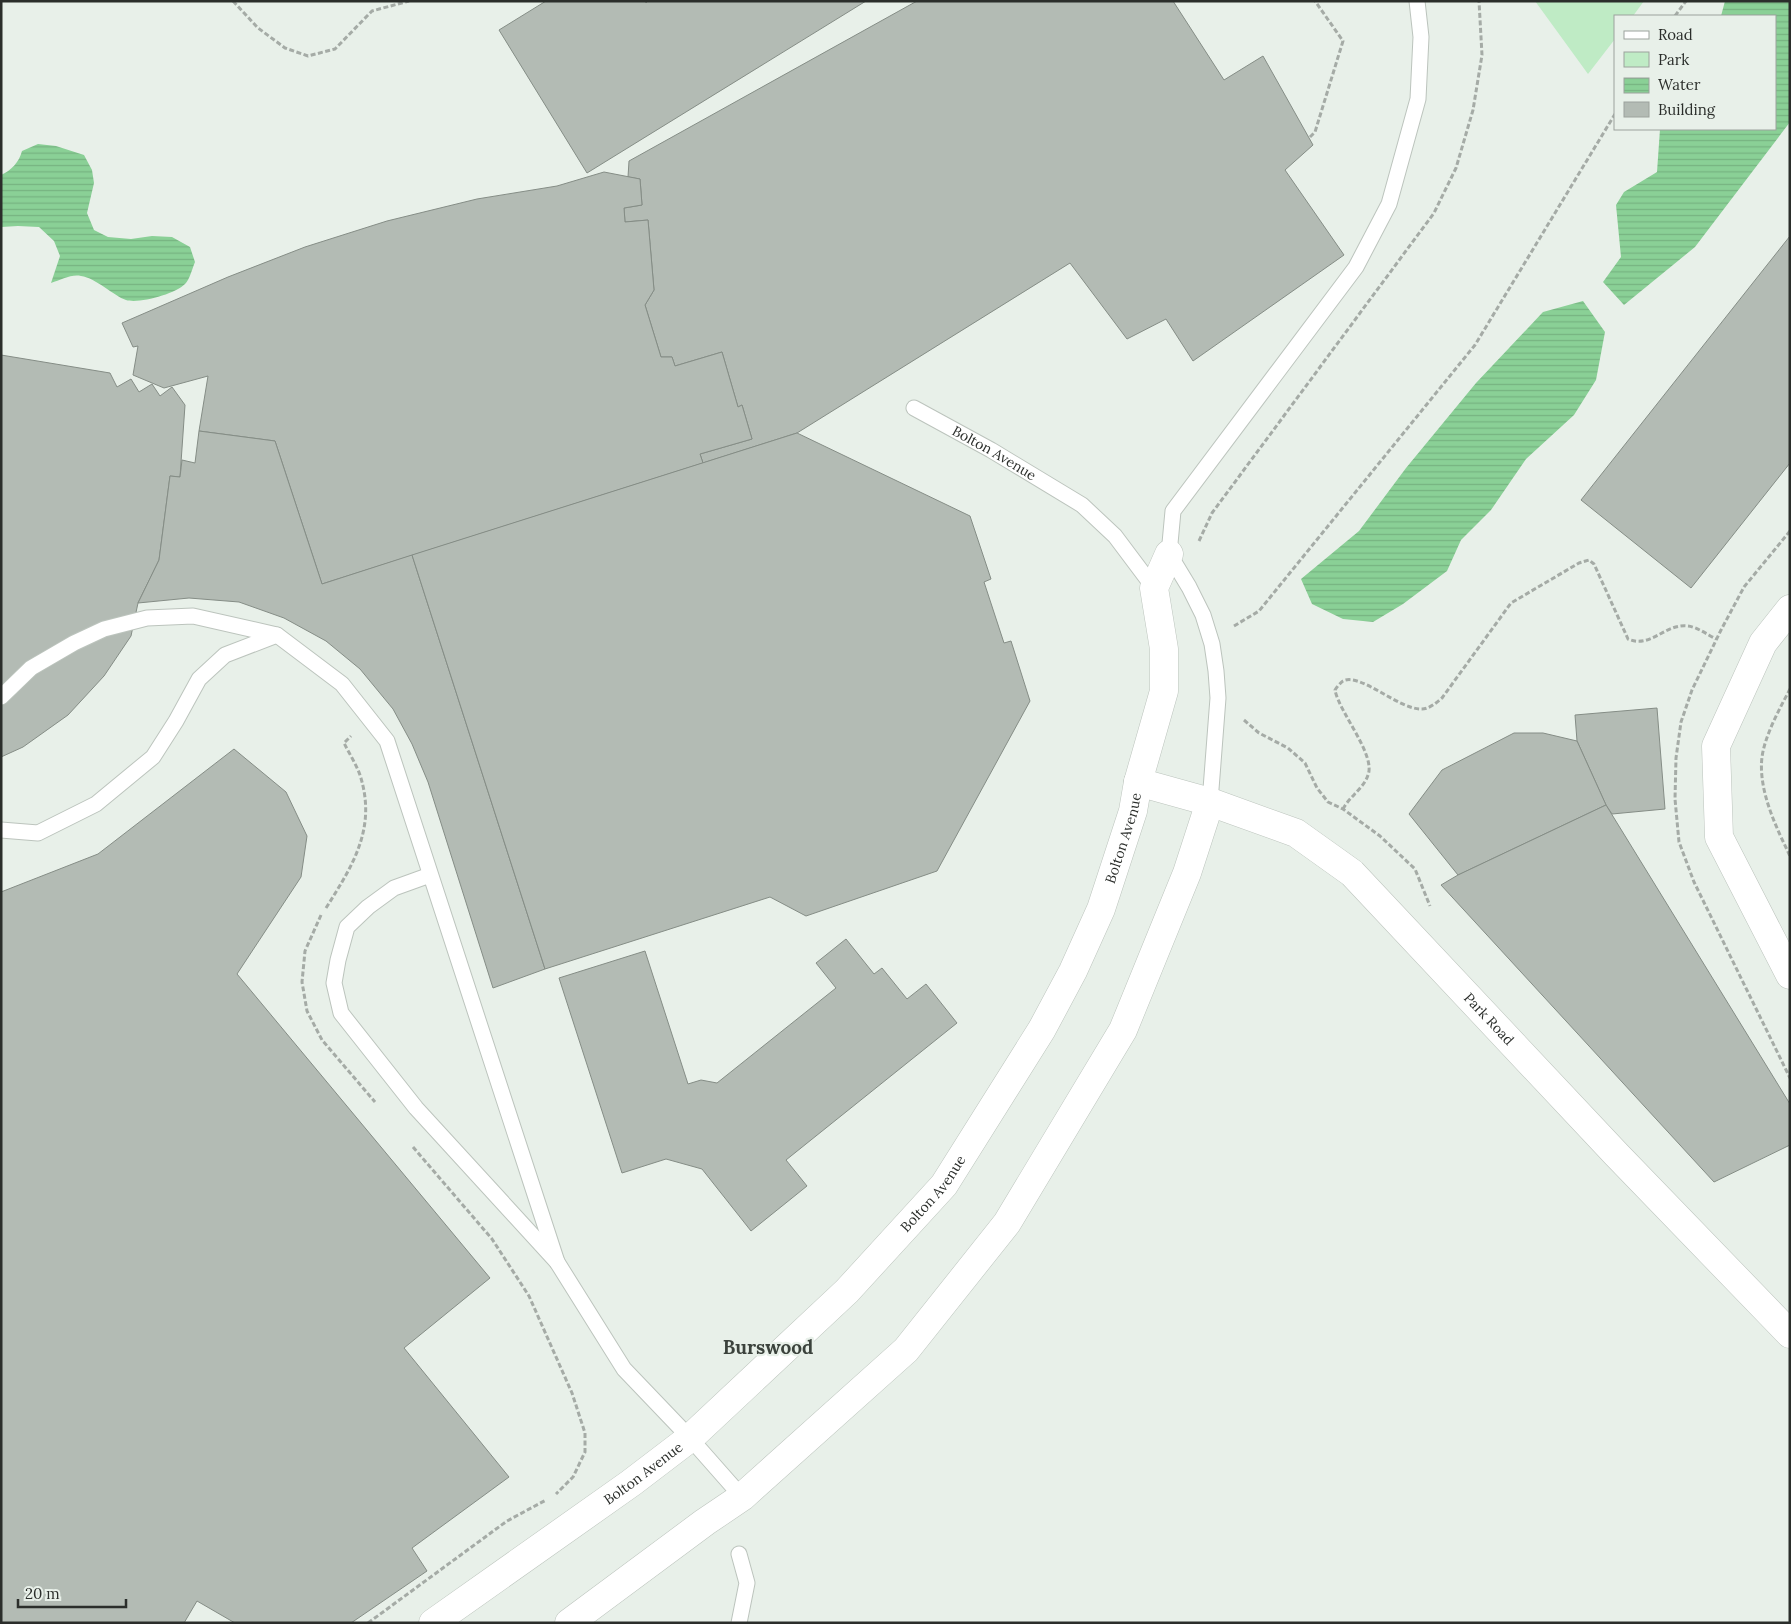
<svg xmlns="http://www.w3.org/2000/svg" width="1791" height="1624" viewBox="0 0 1791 1624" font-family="Lora,serif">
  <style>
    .park { fill: #bfebc5 }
    .water { fill: url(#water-rules) }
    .building { fill: #b3bbb4; stroke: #858d86 }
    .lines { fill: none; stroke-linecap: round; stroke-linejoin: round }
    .lane-casing { stroke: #bcc4bd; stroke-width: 17 }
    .street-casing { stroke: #bcc4bd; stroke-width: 29 }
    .path { stroke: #a5aba6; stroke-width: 3; stroke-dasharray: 5 2.5; stroke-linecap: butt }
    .lane { stroke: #fff; stroke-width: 15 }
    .street { stroke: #fff; stroke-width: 28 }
    .labels { text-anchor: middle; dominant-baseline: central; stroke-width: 4.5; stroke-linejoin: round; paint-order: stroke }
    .street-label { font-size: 14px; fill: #2b2e2b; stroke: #e8f0e9 }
    .district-label { font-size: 19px; font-weight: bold; fill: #3b423c; stroke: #e8f0e9 }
  </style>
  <defs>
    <pattern id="water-rules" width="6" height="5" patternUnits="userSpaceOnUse" patternTransform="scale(1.25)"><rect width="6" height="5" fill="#8ad096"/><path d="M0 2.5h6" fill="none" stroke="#77b381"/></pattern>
  </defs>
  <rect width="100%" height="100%" fill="#e8f0e9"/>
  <!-- park -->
  <polygon class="park" points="1535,1 1644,1 1633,16 1615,16 1615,39 1588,74"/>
  <!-- water -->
  <g class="water">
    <polygon points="1725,1 1790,1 1790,122 1695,247 1624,305 1603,282 1621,257 1616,205 1624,192 1657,172 1660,129 1775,129 1775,16 1721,16"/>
    <path d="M38,144L56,146L84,155L92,170L94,183L87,213L94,230L108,237L131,239L152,236L172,237L190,247L195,262C192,269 190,279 185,284C175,294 139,304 126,300C114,296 96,278 81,276C71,274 61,280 51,283L60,256L54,241L39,227L18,226L1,227V175C12,170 19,162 22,151Z"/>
    <polygon points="1583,301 1605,332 1596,380 1574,415 1526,459 1491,510 1461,540 1447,571 1403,604 1373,622 1343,619 1312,604 1301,579 1359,531 1406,468 1476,383 1543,312"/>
  </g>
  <!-- building -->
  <g class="building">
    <polygon points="546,1 645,1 646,3 648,1 866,1 587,173 499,30"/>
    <polygon points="917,1 1173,1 1224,80 1263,56 1313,145 1285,170 1344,255 1193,361 1166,319 1127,339 1070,263 797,433 703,463 700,454 752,439 742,405 738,407 722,352 675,366 672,357 661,357 645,305 654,290 648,220 625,222 624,208 642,205 640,179 628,177 629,161"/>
    <polygon points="604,172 640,179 642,205 624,208 625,222 648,220 654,290 645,305 661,357 672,357 675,366 722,352 738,407 742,405 752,439 700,454 703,463 322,584 275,441 199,431 208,376 164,388 133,375 138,346 133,347 122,323 228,277 305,247 387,221 477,199 557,186"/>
    <polygon points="1790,236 1790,463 1691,588 1581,500"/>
    <polygon points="1,355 110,373 117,387 131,379 139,392 152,384 160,396 172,387 185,405 180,477 170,476 159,560 138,603 131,636 104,676 68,715 23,747 1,757"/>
    <polygon points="199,431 275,441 322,584 412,555 545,969 493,988 428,782 412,744 393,709 360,669 326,641 284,618 239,602 189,598 138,603 159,560 170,476 180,477 182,460 195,463"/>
    <polygon points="797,433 970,516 991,579 984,582 1004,643 1011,641 1030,701 937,871 806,916 770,897 545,969 412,555"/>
    <polygon points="1657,708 1665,809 1612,814 1606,805 1577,741 1575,715"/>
    <polygon points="1514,733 1543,733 1577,741 1606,805 1458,875 1409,814 1442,770"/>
    <polygon points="234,749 286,792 307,836 301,877 237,974 490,1278 404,1348 509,1477 412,1548 427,1571 351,1623 235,1623 197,1601 184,1623 1,1623 1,892 98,854"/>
    <polygon points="1606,805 1790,1104 1790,1145 1714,1182 1441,885 1458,875"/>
    <polygon points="846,939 874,974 882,968 907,999 926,984 957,1023 786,1160 807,1186 751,1231 702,1169 666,1159 622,1173 559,978 645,951 688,1084 701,1080 717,1083 836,988 816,963"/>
  </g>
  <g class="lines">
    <!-- lane casing -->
    <g class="lane-casing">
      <g id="lane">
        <path id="s1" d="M914,408L991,450L1082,505L1115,536L1154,588"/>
        <polyline points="1,697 31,668 74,643 104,629 147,618 193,616 277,635 342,684 387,741 557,1262"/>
        <polyline points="1210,802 1218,698 1216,671 1212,644 1203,615 1189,587 1169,554 1173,511 1356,267 1389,204 1418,99 1421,37 1417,1"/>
        <polyline points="1,830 38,833 96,804 153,757 176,721 199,679 225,655 277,635"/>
        <polyline points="430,875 394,888 368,907 347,927 338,960 334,983 341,1013 416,1108 557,1262 624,1369 690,1438 742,1497"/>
        <polyline points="739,1554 747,1583 739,1623"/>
      </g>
    </g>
    <!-- street casing -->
    <g class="street-casing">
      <g id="street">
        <polyline points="1790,609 1763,643 1716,746 1719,837 1790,975"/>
        <path id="s2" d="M1138,782L1210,802L1296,833L1352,873L1616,1154L1790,1334"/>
        <path id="s3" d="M433,1623L631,1483L690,1438L847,1291L944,1185L1042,1029L1073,971L1101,909L1133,811L1138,782L1164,691V649L1154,588L1169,554"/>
        <polyline points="569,1623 705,1522 742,1497 906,1350 1007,1223 1123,1030 1187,873 1210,802"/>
      </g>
    </g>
    <!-- path -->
    <g class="path">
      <polyline points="233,1 258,28 285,48 308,56 335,49 372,11 409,1"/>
      <polyline points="1675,16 1686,1"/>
      <polyline points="1310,137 1315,132 1343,41 1315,1"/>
      <polyline points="1790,531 1744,587 1721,630 1692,690 1681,722 1676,758 1675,799 1679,842 1694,882 1790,1078"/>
      <polyline points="1199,541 1212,513 1434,213 1456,168 1473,110 1482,55 1479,1"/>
      <polyline points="1234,626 1259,611 1475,345 1615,114"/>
      <path d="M1790,689C1780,708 1765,735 1762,757C1758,790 1776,827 1790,856"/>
      <polyline points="1244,720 1259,733 1288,748 1305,763 1317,788 1328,802 1343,809 1380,836 1415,869 1430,906"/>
      <path d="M1343,809C1349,797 1364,788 1368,775C1376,755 1339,712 1335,690C1337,687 1340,683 1343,681C1360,672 1399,710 1422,709C1429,709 1436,703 1442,698L1511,603L1579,563L1589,560L1594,564L1628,639C1651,649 1665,623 1688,626C1697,627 1708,635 1716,639"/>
      <path d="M326,908C353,865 377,828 360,775C356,764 349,753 344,743L351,736"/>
      <polyline points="321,915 305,951 302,982 307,1011 322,1040 375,1102"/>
      <polyline points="413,1147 492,1239 529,1296 572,1393 585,1433 585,1452 573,1477 556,1494"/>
      <polyline points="368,1623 507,1521 546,1500"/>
    </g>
    <!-- lane -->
    <use href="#lane" class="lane"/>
    <!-- street -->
    <use href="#street" class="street"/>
  </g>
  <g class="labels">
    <!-- street labels -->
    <g class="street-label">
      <text stroke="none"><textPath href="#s1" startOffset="92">Bolton Avenue</textPath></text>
      <text stroke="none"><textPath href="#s3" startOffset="1068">Bolton Avenue</textPath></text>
      <text stroke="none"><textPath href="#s2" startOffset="435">Park Road</textPath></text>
      <text stroke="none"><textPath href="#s3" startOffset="662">Bolton Avenue</textPath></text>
      <text stroke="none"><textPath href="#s3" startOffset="258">Bolton Avenue</textPath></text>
    </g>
    <!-- district labels -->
    <g class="district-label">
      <text x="768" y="1347">Burswood</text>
    </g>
  </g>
  <!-- border -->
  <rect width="1791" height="1624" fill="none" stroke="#2b2e2b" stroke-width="5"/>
  <!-- legend -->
  <rect x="1614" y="15" width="162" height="115" fill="#e8f0e9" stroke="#9ca29d"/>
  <rect x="1624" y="31" width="25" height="8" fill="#ffffff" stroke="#9ca29d"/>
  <text x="1658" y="40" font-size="15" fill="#2b2e2b">Road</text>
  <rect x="1624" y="52" width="25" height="15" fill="#bfebc5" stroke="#9ca29d"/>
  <text x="1658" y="65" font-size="15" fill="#2b2e2b">Park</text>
  <rect x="1624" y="78" width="25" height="15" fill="url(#water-rules)" stroke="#9ca29d"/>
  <text x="1658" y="90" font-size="15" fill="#2b2e2b">Water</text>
  <rect x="1624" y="102" width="25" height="15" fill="#b3bbb4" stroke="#9ca29d"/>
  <text x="1658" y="115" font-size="15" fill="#2b2e2b">Building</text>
  <!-- scale -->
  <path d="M18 1599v8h108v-8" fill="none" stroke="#2b2e2b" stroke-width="2.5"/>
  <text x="25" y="1599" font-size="15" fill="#2b2e2b" stroke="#e8f0e9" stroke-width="4" paint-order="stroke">20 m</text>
</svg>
